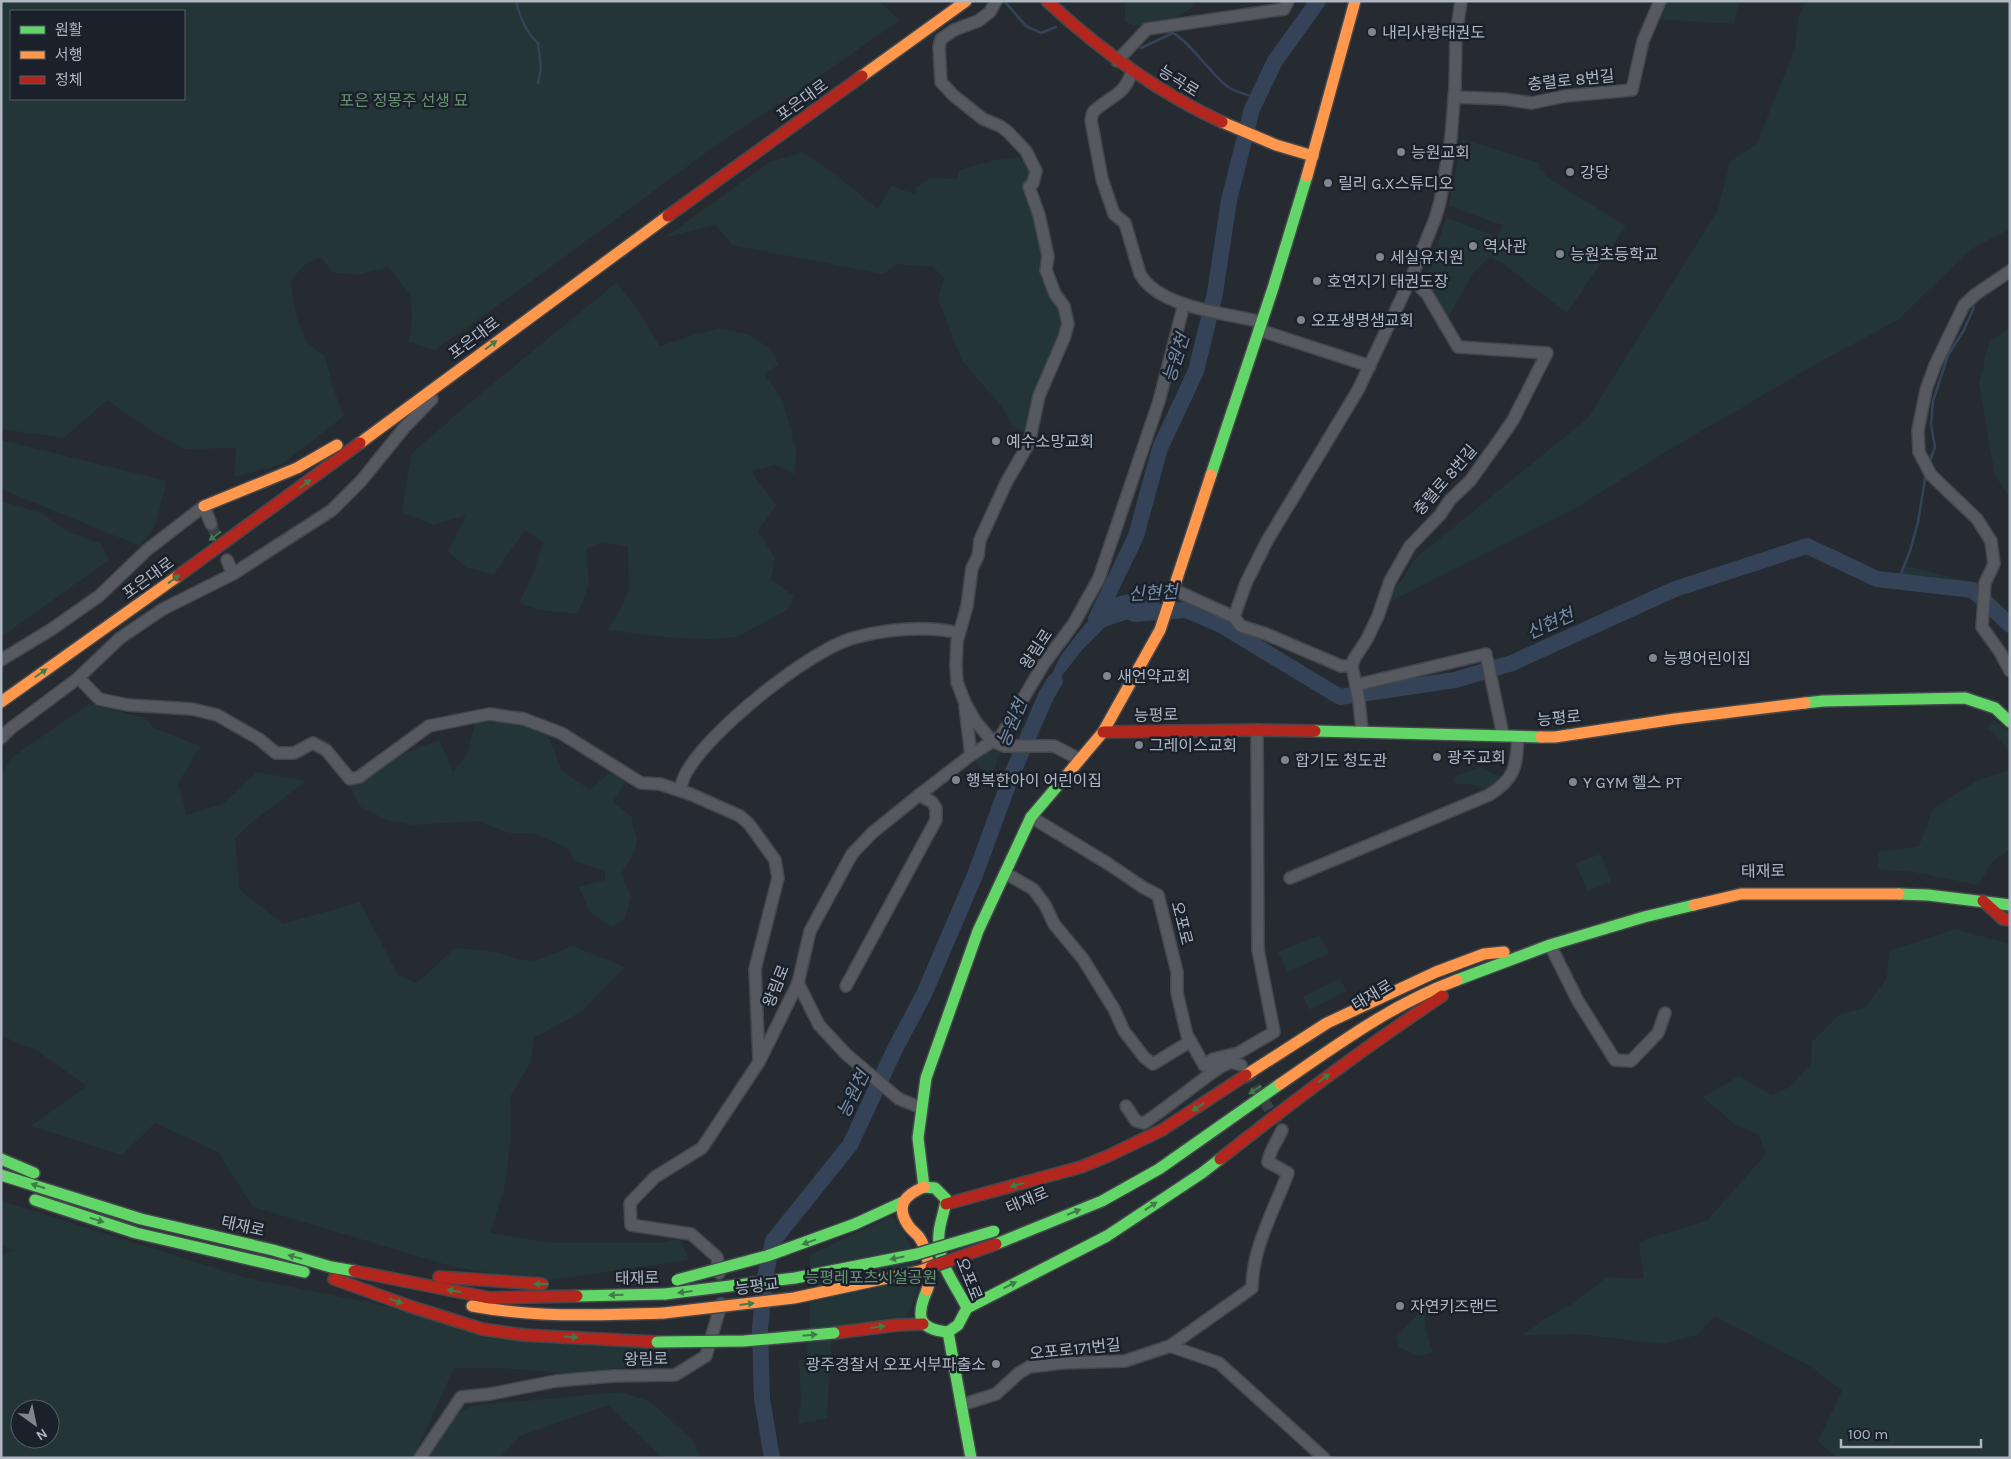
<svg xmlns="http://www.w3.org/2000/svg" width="2011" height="1459" viewBox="0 0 2011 1459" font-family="Karla,'Noto Sans KR',sans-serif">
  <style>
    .green { fill: #243537; fill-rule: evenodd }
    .water { fill: #354359 }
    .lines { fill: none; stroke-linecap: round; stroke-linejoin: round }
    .stream { stroke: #354359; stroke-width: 2.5 }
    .river { stroke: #354359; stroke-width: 16 }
    .street-tunnel { stroke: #3b4047; stroke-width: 11; stroke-dasharray: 11 5.5; stroke-linecap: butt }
    .street-casing { stroke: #44474c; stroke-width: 14 }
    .fast-casing { stroke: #44474c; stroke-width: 14 }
    .slow-casing { stroke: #44474c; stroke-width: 14 }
    .jam-casing { stroke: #44474c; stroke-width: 14 }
    .street { stroke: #565960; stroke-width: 11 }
    .fast { stroke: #63d668; stroke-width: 11 }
    .slow { stroke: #ff974d; stroke-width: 11 }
    .jam { stroke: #b3261e; stroke-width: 11 }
    .fast-bridge-casing { stroke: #43474d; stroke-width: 14; stroke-linecap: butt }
    .slow-bridge-casing { stroke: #43474d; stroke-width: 14; stroke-linecap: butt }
    .jam-bridge-casing { stroke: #43474d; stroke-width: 14; stroke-linecap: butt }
    .fast-bridge { stroke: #63d668; stroke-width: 11 }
    .slow-bridge { stroke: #ff974d; stroke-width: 11 }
    .jam-bridge { stroke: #b3261e; stroke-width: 11 }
    .oneway { fill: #3e7c4a }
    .poi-dot { fill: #7f8690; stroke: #1a212b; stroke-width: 2 }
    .labels { text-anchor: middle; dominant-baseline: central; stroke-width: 5; stroke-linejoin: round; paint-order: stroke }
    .poi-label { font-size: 16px; fill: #afb7c3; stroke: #1a212b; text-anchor: start }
    .street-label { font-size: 16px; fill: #afb7c3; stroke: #1a212b }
    .park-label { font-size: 16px; fill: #689272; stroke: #1a212b }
    .water-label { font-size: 18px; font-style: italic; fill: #798eaa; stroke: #1a212b }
  </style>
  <rect width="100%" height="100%" fill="#262b31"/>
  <!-- green -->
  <g class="green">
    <path d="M1,1H878L900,20L797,92L719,143L540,275L435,350L409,342L412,317L410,294L388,267L355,275L332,272L321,257L304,265L290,282L297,318L306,342L325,356L333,388L344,416L282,464L234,477L236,448L184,449L150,430L107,400L64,438L1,429ZM11,11H184V99H11Z"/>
    <polygon points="1127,1 1196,1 1190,9 1171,20 1136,26 1125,22 1125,3"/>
    <polygon points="1664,1 1739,1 1734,24 1657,19"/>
    <polygon points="1806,1 2010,1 2010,229 1971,249 1898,320 1825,359 1667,451 1574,509 1385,604 1417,557 1588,418 1718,210 1730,162 1757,143 1795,49 1798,18"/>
    <polygon points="1462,139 1539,163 1539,169 1544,172 1546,177 1626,226 1567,313 1501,262 1490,257 1474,272 1450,314 1446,318 1425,284 1446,218 1498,237 1502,225 1449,206"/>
    <polygon points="802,152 830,170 878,209 891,186 915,194 916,187 931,178 957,179 959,170 995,160 1019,158 1026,165 1031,180 1027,189 1062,308 1065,326 1030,428 1023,431 1012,425 1001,405 962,361 938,299 944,278 933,267 897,264 883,274 732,245 716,225 666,237 768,163"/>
    <polygon points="616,283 634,304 660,346 696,334 719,329 748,334 771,349 778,365 764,374 783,401 796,450 795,474 775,465 752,471 757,481 776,505 758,531 775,558 771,580 794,596 787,610 737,637 709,639 664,637 608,630 622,607 629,589 628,547 602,542 586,549 589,583 578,614 539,610 519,603 533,574 543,542 525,530 494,574 467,568 448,552 466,515 434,525 402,512 411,454 473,400"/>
    <polygon points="2010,327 2010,499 1995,475 1979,384 1989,342"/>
    <polygon points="1,440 167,481 155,526 140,546 1,489"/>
    <polygon points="1,501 41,513 67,531 101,544 109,560 1,637"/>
    <polygon points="1906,566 1978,584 1977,589 1900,580"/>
    <path d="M1295,668C1315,680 1331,687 1354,688V694L1340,697Z"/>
    <polygon points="89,704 145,718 154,728 200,746 178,784 187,815 223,804 257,772 306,781 253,821 235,838 240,890 283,924 360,902 398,975 417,983 455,948 489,951 532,962 573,946 625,967 582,1011 534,1038 531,1062 510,1097 511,1139 504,1189 490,1233 552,1243 661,1243 680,1239 689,1260 542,1281 454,1267 253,1207 218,1152 155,1123 122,1155 31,1126 87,1086 36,1050 1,1036 1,774 11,758"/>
    <polygon points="1993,720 2010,732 2010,751 1988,728"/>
    <polygon points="475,722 521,723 548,735 562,771 590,790 609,773 627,779 613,802 631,816 637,839 634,853 621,874 631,897 625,918 612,927 589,911 579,887 605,880 605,871 575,861 568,848 532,833 510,833 477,821 412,825 387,820 361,807 350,787 407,752 439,740 453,771 467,755"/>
    <polygon points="1001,751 991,780 976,762 986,753"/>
    <path d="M1481,767L1500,777C1486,793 1486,787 1468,784C1463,783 1460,785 1456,784L1454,780L1458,775Z"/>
    <polygon points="2010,770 2010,849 1993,861 1978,885 1914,872 1877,869 1879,852 1919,846 1933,809 1978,780"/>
    <polygon points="1601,854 1611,882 1587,891 1576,863"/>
    <polygon points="1955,929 2010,944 2010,1458 1837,1458 1818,1441 1842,1391 1813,1368 1715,1316 1697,1335 1663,1344 1578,1334 1523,1335 1546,1318 1574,1303 1607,1277 1644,1279 1639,1244 1646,1239 1707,1221 1766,1154 1759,1135 1734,1124 1703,1097 1739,1076 1771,1095 1790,1087 1811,1064 1812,1042 1840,1014 1865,1008 1887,978 1889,951"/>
    <polygon points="1320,935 1329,954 1288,972 1278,952"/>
    <polygon points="1340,978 1346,991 1310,1010 1303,997"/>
    <path d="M1,1201L247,1278L431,1315L672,1348L664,1362L574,1374L501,1368H454L413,1458H1V1254L13,1250L1,1245ZM20,1409H50V1439H20Z"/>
    <path d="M892,1216C905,1234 922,1262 918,1286C917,1296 909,1309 905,1319L832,1327L827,1418L798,1424L801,1400L799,1360H806L810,1328V1255Z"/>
    <path d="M1433,1299L1440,1306L1429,1308C1419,1324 1429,1336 1433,1353L1419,1356L1399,1347L1396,1337Z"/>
    <polygon points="620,1392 649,1401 693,1440 701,1458 663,1458 608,1405 520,1436 500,1458 429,1458 458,1414 471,1406"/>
  </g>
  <!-- water -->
  <polygon class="water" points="1128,594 1161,599 1155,616 1125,620 1105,627 1082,650 1046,696 1037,715 1045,689 1060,657 1078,633 1106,600"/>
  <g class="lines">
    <!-- stream -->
    <g class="stream">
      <path d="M516,1C520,17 526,33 538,43L541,68L538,83"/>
      <polyline points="1006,1 1006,3 1026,26 1041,33 1056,27"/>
      <path d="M1141,48L1173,33C1188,40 1212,75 1228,87C1236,93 1249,95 1258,98"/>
      <polyline points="1929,463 1935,447 1931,424 1933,401 1948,355 1964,330 1974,307"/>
      <polyline points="1898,581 1910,551 1918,522 1926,473"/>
    </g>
    <!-- river -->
    <g class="river">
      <polyline points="1134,614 1186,610 1221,625 1340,697 1455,680 1512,663 1675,589 1807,546 1877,579 1973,590 2010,625"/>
      <polyline points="1096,619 1136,536 1160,448 1196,371 1215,293 1229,200 1252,109 1275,61 1318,1"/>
      <polyline points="772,1458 762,1399 760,1329 765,1277 773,1241 850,1145 895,1049 924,994 975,875 1012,774 1046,696 1055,681"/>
    </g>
    <!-- street-tunnel -->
    <g class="street-tunnel">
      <polyline points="211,524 222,550"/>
      <polyline points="1246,1072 1282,1130"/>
    </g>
    <!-- street casing -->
    <g class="street-casing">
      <g id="street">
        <polyline points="996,1 990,12 978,21 954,30 941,39 939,47 941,82 953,95 983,119 1000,126 1008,132 1026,151 1036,171 1033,183 1029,187 1039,215 1048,256 1046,270 1055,294 1064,306 1068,324 1064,338 1039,396 1029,443 1006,483 980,540 978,556 972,568 967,606 957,641 956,666 957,682 965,703 976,722 992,741 1004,746 1054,746 1079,759"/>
        <polyline points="1117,61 1147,29 1284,9 1288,1"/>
        <path d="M1132,71C1124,97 1111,95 1093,112L1091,120L1102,179L1114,214L1125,223L1140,274C1159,308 1226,313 1262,322"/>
        <polyline points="1454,97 1504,99 1532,103 1565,96 1632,90 1643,41 1660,1"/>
        <polyline points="2010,271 1976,294 1964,305 1935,365 1926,390 1918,430 1919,452 1931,475 1977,519 1991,541 1994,564 1985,583 1982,627 2000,652 2010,671"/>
        <polyline points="1259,330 1370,366"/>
        <polyline points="227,560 233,574"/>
        <polyline points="1172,589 1234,617 1246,583 1267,541 1358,390 1411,278 1435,219 1440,202 1451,137 1455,88 1456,35 1461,1"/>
        <polyline points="1234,617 1241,626 1266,634 1341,666 1352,666 1354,659 1367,639 1378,616 1390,581 1410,546 1440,515 1450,500 1470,481 1500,439 1513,420 1547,353 1458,347 1427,294 1411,278"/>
        <polyline points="1487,659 1503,735"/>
        <polyline points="1,660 52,629 99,596 147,550 204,506 211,524"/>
        <polyline points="1352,666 1359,701 1362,731"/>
        <polyline points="79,678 99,699 128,705 192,709 217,715 259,739 276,753 294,753 313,743 326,750 350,779 359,777 429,726 489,714 524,719 561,733 641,783 660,784 690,794"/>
        <polyline points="1356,685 1486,654"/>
        <polyline points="965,707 971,755"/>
        <polyline points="1,738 10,729 77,679 120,638 163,609 233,574 332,510 361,481 404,428 432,399"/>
        <path d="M679,790C682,785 683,778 686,773C709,731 805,654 850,639C884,629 925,625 959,633"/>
        <polyline points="688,793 740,816 749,824 775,860 778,878 755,969 759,1060"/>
        <polyline points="1031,817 1107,863 1144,888 1158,895 1177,972 1177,993 1187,1035 1204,1065 1222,1066 1231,1062 1241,1065"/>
        <polyline points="1005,873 1033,889 1045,905 1054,924 1083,959 1114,1009 1124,1031 1144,1057 1153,1064 1191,1041"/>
        <path d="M1290,878L1489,795C1516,778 1516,767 1518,737"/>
        <polyline points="1550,945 1578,1001 1615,1060 1631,1061 1658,1033 1665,1013"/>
        <polyline points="798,983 819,1025 846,1054 899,1099 922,1108"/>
        <polyline points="846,986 936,820 936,808 932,802 919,795"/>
        <polyline points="1204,1065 1213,1059 1238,1053 1274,1032 1258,950 1257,730"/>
        <path d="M1126,1106L1136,1121L1144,1123C1171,1105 1195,1084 1222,1066"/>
        <polyline points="719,1273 717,1257 691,1234 631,1225 630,1203 655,1177 702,1148 759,1062 798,983 810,931 852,854 872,833 919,795 971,755 1001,736 1043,665 1074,623 1099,578 1159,401 1184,304"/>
        <polyline points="1170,1346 1219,1363 1324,1458"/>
        <path d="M961,1405L996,1394L1019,1373L1029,1367L1062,1363L1125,1361L1170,1346L1252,1288C1252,1249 1274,1210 1288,1173L1268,1162C1270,1149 1277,1142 1282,1130"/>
        <polyline points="420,1458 461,1397 490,1394 556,1381 613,1376 675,1375 706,1356 721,1304"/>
      </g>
    </g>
    <!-- fast casing -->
    <g class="fast-casing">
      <g id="fast">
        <polyline points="1211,475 1273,288 1307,176"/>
        <polyline points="1805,703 1823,701 1965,698 1995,708 2010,722"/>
        <polyline points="1315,731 1541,737"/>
        <polyline points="1899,894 1928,895 2010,905"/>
        <polyline points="1457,980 1550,945 1644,917 1694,905"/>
        <polyline points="1,1159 34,1173"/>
        <polyline points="1,1175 141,1219 273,1250 331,1267 354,1271"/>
        <polyline points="924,1187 918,1138 926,1078 978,931 1031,817 1066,776"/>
        <path d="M924,1187L935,1188L946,1199C945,1211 940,1221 939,1233C936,1263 955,1283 967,1308L958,1325L948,1332C917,1329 916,1316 927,1290"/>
        <polyline points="35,1200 136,1233 304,1272"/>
        <polyline points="855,1224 903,1202"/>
        <polyline points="996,1244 1102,1201 1159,1169 1280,1084"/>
        <polyline points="577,1296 665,1294"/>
        <polyline points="967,1308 1107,1236 1202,1173 1220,1159"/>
        <polyline points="948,1332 971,1458"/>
      </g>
    </g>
    <!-- slow casing -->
    <g class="slow-casing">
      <g id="slow">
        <polyline points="862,76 966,1"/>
        <polyline points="1222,122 1276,145 1313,156"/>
        <polyline points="1307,176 1355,1"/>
        <polyline points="360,443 668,216"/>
        <polyline points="204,506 297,468 337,445"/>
        <polyline points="1,702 178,576"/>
        <polyline points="1541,737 1555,737 1675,719 1805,703"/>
        <polyline points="1066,776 1103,732 1160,630 1211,475"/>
        <polyline points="1694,905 1741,894 1899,894"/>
        <polyline points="1246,1075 1327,1023 1436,972 1484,954 1504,952"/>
        <path d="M1280,1084C1337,1045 1392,1004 1457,980"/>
        <path d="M924,1187C905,1195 895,1205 908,1225C911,1230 916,1233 919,1237C927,1248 933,1278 927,1290"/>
        <path d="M472,1306C536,1318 599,1315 664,1313"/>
      </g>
    </g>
    <!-- jam casing -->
    <g class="jam-casing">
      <g id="jam">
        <path d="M1047,1C1100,50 1157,92 1222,122"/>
        <polyline points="668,216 862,76"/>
        <polyline points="178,576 360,443"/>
        <polyline points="1103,732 1257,730 1315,731"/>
        <polyline points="1983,901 2003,919 2010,920"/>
        <path d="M1220,1159C1292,1102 1365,1047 1442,996"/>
        <polyline points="946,1204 1081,1167 1108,1156 1162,1130 1246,1075"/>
        <polyline points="354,1271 490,1298 577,1296"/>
        <polyline points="439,1277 542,1284"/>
        <polyline points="334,1279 412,1307 482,1329 523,1335 657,1342"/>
        <polyline points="834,1333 897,1325 923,1324"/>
      </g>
    </g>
    <!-- street -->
    <use href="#street" class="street"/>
    <!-- fast -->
    <use href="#fast" class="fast"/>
    <!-- slow -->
    <use href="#slow" class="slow"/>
    <!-- jam -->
    <use href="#jam" class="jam"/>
    <!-- fast-bridge casing -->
    <g class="fast-bridge-casing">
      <g id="fast-bridge">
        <polyline points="677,1280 767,1256 855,1224"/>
        <polyline points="665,1294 795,1278 917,1254 994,1231"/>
        <polyline points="657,1342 744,1341 834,1333"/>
      </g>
    </g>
    <!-- slow-bridge casing -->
    <g class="slow-bridge-casing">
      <polyline id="slow-bridge" points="664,1313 794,1298 920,1271 931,1267"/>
    </g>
    <!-- jam-bridge casing -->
    <g class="jam-bridge-casing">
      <polyline id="jam-bridge" points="931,1267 996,1244"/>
    </g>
    <!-- fast-bridge -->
    <use href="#fast-bridge" class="fast-bridge"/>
    <!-- slow-bridge -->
    <use href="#slow-bridge" class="slow-bridge"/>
    <!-- jam-bridge -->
    <use href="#jam-bridge" class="jam-bridge"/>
  </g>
  <!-- one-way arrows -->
  <defs><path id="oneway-solid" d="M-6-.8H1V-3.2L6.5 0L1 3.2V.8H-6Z" transform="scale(1.25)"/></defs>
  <g class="oneway">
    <use href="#oneway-solid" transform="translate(491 345) rotate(-37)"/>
    <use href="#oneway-solid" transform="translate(305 484) rotate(-37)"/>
    <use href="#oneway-solid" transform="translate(215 536) rotate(144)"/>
    <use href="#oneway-solid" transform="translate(174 579) rotate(-36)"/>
    <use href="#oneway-solid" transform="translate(41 673) rotate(-35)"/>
    <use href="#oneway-solid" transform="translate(1324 1078) rotate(-36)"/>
    <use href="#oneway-solid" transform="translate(1255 1090) rotate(147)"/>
    <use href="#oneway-solid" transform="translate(1198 1107) rotate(147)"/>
    <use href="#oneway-solid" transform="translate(1017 1185) rotate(165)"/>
    <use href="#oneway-solid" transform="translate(38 1186) rotate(-162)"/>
    <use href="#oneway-solid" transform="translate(1151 1206) rotate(-34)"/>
    <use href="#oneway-solid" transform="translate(1074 1212) rotate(-22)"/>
    <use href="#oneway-solid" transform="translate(97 1220) rotate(18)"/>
    <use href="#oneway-solid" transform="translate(809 1242) rotate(160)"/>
    <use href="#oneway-solid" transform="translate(295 1257) rotate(-164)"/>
    <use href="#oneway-solid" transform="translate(897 1258) rotate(169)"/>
    <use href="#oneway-solid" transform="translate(541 1284) rotate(-180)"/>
    <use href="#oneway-solid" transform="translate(1010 1285) rotate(-26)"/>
    <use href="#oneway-solid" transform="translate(454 1291) rotate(-170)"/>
    <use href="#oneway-solid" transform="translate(685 1292) rotate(173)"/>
    <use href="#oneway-solid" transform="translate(616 1295) rotate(179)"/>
    <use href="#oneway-solid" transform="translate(396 1301) rotate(19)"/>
    <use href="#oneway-solid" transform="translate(747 1304) rotate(-7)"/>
    <use href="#oneway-solid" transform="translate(878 1327) rotate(-8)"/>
    <use href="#oneway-solid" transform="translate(810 1335) rotate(-5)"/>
    <use href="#oneway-solid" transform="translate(571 1337) rotate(3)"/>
  </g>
  <!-- markers -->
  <g class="poi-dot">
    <circle cx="1372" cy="32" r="5"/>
    <circle cx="1401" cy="152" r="5"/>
    <circle cx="1570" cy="172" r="5"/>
    <circle cx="1328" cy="183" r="5"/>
    <circle cx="1473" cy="246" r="5"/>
    <circle cx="1560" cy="254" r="5"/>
    <circle cx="1380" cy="257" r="5"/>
    <circle cx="1317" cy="281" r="5"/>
    <circle cx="1301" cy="320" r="5"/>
    <circle cx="996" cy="441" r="5"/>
    <circle cx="1653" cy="658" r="5"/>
    <circle cx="1107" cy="676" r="5"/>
    <circle cx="1139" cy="745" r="5"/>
    <circle cx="1437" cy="757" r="5"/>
    <circle cx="1285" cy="760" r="5"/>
    <circle cx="956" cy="780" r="5"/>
    <circle cx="1573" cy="782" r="5"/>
    <circle cx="1400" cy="1306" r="5"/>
    <circle cx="996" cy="1364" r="5"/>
  </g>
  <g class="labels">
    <!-- poi labels -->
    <g class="poi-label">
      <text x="1382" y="32">내리사랑태권도</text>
      <text x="1411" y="152">능원교회</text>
      <text x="1580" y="172">강당</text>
      <text x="1338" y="183">릴리 G.X스튜디오</text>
      <text x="1483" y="246">역사관</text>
      <text x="1570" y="254">능원초등학교</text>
      <text x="1390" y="257">세실유치원</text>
      <text x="1327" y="281">호연지기 태권도장</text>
      <text x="1311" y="320">오포생명샘교회</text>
      <text x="1006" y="441">예수소망교회</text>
      <text x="1663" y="658">능평어린이집</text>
      <text x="1117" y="676">새언약교회</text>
      <text x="1149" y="745">그레이스교회</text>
      <text x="1447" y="757">광주교회</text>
      <text x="1295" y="760">합기도 청도관</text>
      <text x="966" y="780">행복한아이 어린이집</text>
      <text x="1583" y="782">Y GYM 헬스 PT</text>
      <text x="1410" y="1306">자연키즈랜드</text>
      <text x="986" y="1364" text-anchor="end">광주경찰서 오포서부파출소</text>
    </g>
    <!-- street labels -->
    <g class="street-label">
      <text transform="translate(1571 80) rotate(-6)">충렬로 8번길</text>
      <text transform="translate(1179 81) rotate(32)">능곡로</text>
      <text transform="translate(802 100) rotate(-36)">포은대로</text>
      <text transform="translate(474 338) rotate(-37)">포은대로</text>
      <text transform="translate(1445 480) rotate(-49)">충렬로 8번길</text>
      <text transform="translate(148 578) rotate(-36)">포은대로</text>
      <text transform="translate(1036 649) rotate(-56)">왕림로</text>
      <text transform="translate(1156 715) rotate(-1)">능평로</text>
      <text transform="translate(1559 718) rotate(-5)">능평로</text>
      <text transform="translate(1763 871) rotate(-1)">태재로</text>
      <text transform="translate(1182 923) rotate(76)">오포로</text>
      <text transform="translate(776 986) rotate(-68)">왕림로</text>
      <text transform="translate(1372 995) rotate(-31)">태재로</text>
      <text transform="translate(1027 1200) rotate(-23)">태재로</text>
      <text transform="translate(243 1226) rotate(13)">태재로</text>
      <text transform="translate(637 1278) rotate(-1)">태재로</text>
      <text transform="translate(969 1279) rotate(68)">오포로</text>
      <text transform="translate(757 1286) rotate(-7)">능평교</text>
      <text transform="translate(1075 1349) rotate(-6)">오포로171번길</text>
      <text transform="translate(646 1359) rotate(-1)">왕림로</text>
    </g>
    <!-- park labels -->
    <g class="park-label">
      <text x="404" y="100">포은 정몽주 선생 묘</text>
      <text x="871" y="1277">능평레포츠시설공원</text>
    </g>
    <!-- water labels -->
    <g class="water-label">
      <text transform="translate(1176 358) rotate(-72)">능원천</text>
      <text transform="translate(1153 593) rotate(-3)">신현천</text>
      <text transform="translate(1550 624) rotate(-24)">신현천</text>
      <text transform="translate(1012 723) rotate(-67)">능원천</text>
      <text transform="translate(853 1094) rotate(-64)">능원천</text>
    </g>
  </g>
  <!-- border -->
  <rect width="2011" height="1459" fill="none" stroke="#afb7c3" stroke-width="5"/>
  <!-- legend -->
  <rect x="10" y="10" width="175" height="90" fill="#1a212b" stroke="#565d68"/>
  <rect x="20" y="26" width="25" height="8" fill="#63d668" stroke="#565d68"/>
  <text x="55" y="35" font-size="15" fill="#afb7c3">원활</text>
  <rect x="20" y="51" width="25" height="8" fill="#ff974d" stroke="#565d68"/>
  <text x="55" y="60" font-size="15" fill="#afb7c3">서행</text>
  <rect x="20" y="76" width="25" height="8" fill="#b3261e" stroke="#565d68"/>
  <text x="55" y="85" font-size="15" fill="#afb7c3">정체</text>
  <!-- north arrow -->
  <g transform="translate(35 1424) rotate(147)"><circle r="24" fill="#1a212b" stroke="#565d68"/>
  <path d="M0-4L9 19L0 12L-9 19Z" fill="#7f8690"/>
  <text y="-8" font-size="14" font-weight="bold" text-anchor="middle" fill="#afb7c3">N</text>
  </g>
  <!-- scale -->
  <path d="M1841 1439v8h140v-8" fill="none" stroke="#afb7c3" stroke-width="2.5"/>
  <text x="1848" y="1439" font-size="15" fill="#afb7c3" stroke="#1a212b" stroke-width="4" paint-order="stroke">100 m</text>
</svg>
